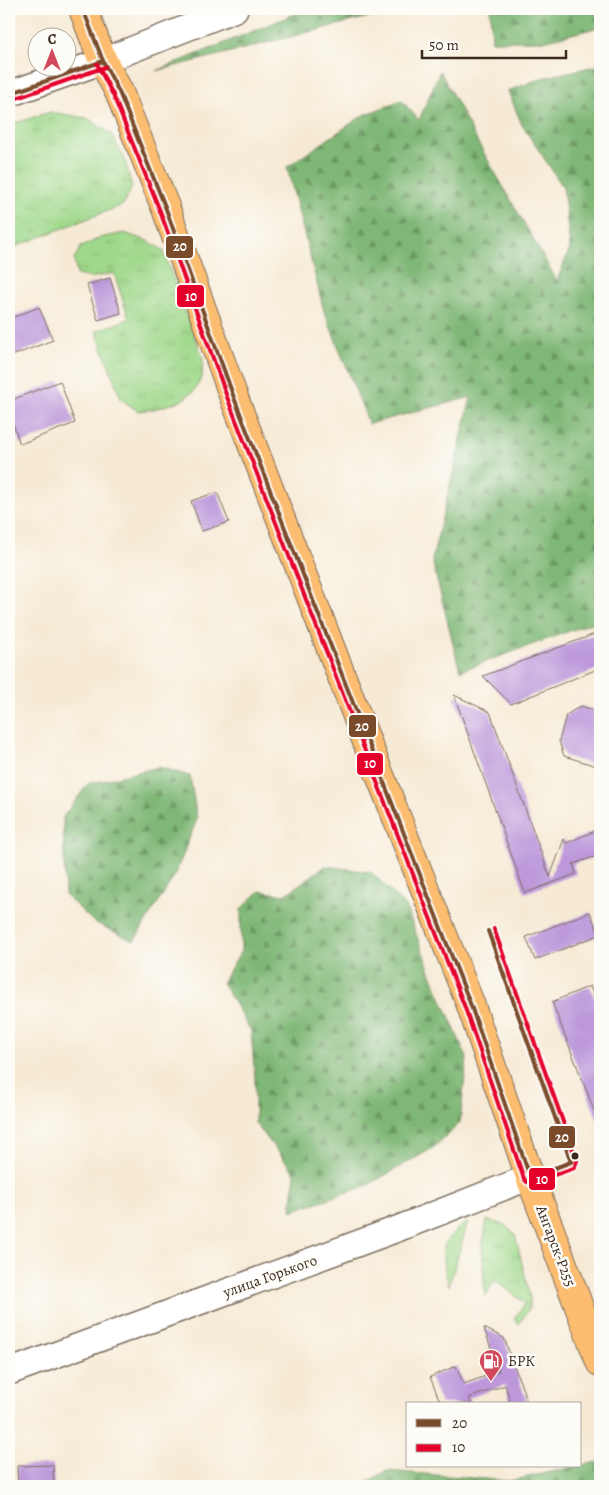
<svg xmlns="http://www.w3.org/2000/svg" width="609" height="1495" viewBox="0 0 609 1495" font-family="Alegreya,serif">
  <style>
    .grass { fill: url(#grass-tufts); stroke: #6d8154 }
    .forest { fill: url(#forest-firs); stroke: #5d714a }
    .building { fill: #bc97da }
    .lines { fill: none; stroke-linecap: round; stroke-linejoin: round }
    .minor-casing { stroke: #7c6d5e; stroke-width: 28 }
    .major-casing { stroke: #7c6d5e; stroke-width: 30 }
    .minor { stroke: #fff; stroke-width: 25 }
    .major { stroke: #fcbd6f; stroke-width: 28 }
    .bus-1-casing { stroke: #fdfcf7; stroke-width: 8 }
    .bus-2-casing { stroke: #fdfcf7; stroke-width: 8 }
    .bus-1 { stroke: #7a4b2a; stroke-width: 4 }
    .bus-2 { stroke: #e4002b; stroke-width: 4 }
    .bus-dot { fill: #3b2a1e; stroke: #fdfcf7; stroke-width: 2 }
    .labels { text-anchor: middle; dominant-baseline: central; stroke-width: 5; stroke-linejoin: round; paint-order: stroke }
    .street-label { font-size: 15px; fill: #3b2a1e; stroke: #fdfcf7 }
    .poi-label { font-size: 15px; fill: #3b2a1e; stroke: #fdfcf7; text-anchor: start }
    .line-badge { stroke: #fdfcf7; stroke-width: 2 }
    .badge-label { font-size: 14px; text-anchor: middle; font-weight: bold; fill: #fff }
  </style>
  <defs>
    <pattern id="grass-tufts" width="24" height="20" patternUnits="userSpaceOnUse" patternTransform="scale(1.25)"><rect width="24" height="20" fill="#9fd88a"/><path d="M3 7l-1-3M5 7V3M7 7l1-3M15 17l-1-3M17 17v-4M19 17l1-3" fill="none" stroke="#8aba77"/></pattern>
    <pattern id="forest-firs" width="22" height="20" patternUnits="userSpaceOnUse" patternTransform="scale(1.25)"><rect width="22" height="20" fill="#7fb876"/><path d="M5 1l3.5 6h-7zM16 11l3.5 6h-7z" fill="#699660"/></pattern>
  </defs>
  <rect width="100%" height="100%" fill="#fdfcf7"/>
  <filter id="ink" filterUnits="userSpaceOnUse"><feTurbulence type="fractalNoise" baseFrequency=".02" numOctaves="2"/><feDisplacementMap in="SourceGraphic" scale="10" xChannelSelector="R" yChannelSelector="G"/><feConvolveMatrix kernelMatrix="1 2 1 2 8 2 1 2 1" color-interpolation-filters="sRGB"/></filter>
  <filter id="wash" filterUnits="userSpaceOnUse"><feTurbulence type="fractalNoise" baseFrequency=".0096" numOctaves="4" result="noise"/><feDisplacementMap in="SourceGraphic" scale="20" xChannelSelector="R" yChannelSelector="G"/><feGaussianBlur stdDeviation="1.12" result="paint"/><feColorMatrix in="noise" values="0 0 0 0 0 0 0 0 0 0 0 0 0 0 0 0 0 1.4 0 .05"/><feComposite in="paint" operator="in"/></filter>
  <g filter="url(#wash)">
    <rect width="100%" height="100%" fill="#f6ead5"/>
    <!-- grass -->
    <g class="grass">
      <polygon points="50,112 87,118 111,134 124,157 132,187 123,205 9,249 9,125"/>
      <polygon points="124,233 148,241 163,250 203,358 202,378 194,391 181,401 154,409 138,411 121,399 96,331 129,319 114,273 90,278 77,275 74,259 81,247 100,238"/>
      <polygon points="487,1220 504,1225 515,1234 530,1297 529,1309 519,1324 514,1319 525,1303 495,1280 485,1297 482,1248"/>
      <path d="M468,1222L449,1286C440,1254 437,1241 468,1222Z"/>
    </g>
    <!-- forest -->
    <g class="forest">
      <polygon points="307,9 400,9 156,71"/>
      <polygon points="490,9 600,9 600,27 543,41 492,41"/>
      <polygon points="600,65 600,620 460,671 432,560 471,397 369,424 324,311 287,167 362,116 401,100 419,120 440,71 477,141 557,281 570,248 563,187 522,125 508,91 542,78"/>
      <polygon points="159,767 190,776 197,819 175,875 134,941 94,922 65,895 63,817 88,784"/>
      <polygon points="325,866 371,872 406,907 433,979 467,1058 460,1123 433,1148 366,1186 291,1211 295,1173 255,1123 255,1079 251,1031 222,983 241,951 241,909 260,891 285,895"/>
      <polygon points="597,1462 600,1466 600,1486 359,1486 387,1471 509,1481"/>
    </g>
    <g id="blocks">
      <!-- building -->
      <g class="building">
        <polygon points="110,278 121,313 98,320 87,285"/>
        <polygon points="39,307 53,340 9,357 9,319"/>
        <polygon points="60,381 75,423 20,444 9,412 9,401"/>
        <polygon points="217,492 229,522 202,531 191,501"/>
        <polygon points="600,632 600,668 511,704 483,676"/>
        <polygon points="454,695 490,712 550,877 564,839 566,843 600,829 600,855 573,864 576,874 525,893"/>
        <polygon points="581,706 600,712 600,767 564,756 559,741 566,715"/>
        <polygon points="590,912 599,935 535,960 526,937"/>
        <polygon points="590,986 600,1013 599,1123 552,1002"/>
        <polygon points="484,1328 504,1338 528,1404 511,1404 505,1385 469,1398 472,1404 441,1404 430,1377 456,1366 464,1384 499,1371"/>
        <polygon points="53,1465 54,1486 18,1486 17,1466"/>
      </g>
    </g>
  </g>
  <g filter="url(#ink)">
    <use href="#blocks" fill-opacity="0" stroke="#7c6d5e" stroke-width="1"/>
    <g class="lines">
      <!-- minor casing -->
      <g class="minor-casing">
        <g id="minor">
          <polyline points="9,94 103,61 235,9"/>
          <polyline points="9,1372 397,1229 530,1177"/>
        </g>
      </g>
      <!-- major casing -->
      <g class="major-casing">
        <polyline id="major" points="83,9 103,61 119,92 166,209 233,395 372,755 470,1003 530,1177 600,1362"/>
      </g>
      <!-- minor -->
      <use href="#minor" class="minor"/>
      <!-- major -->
      <use href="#major" class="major"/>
      <!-- bus-1 casing -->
      <g class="bus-1-casing">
        <g id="bus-1">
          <polyline points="83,9 103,61 119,92 166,209 233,395 470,1003 530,1177 571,1162 488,931"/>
          <polyline points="9,94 103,61"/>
        </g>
      </g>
      <!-- bus-2 casing -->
      <g class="bus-2-casing">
        <g id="bus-2">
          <polyline points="97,64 113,95 160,211 227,397 464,1005 524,1179 527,1182 531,1183 574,1168 577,1161 494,929"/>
          <polyline points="11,100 105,67"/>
        </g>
      </g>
      <!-- bus-1 -->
      <use href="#bus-1" class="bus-1"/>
      <!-- bus-2 -->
      <use href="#bus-2" class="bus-2"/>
    </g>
  </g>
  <!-- icons -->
  <defs>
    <g id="fuel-pin" transform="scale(1.25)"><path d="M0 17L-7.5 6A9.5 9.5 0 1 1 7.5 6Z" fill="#d1495b" stroke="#fdfcf7"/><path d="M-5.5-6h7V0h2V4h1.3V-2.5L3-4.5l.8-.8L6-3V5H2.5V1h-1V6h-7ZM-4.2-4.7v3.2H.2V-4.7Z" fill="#fff"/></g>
  </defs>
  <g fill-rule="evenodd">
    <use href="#fuel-pin" x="491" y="1361"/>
  </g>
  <!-- markers -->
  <circle class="bus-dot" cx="575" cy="1156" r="4.5"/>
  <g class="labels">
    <!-- street labels -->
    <g class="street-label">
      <text transform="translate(556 1246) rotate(69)">Ангарск-Р255</text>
      <text transform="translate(270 1276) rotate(-20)">улица Горького</text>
    </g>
    <!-- poi labels -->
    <g class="poi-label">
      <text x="508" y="1361">БРК</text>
    </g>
  </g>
  <g class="line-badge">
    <rect x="165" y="235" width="29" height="24" rx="5" fill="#7a4b2a"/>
    <rect x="176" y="284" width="29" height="24" rx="5" fill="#e4002b"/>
    <rect x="348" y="714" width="29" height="24" rx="5" fill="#7a4b2a"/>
    <rect x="356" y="752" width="28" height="24" rx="5" fill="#e4002b"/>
    <rect x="548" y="1125" width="28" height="24" rx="5" fill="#7a4b2a"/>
    <rect x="528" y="1167" width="28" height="24" rx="5" fill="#e4002b"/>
  </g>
  <g class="badge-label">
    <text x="180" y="251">20</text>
    <text x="191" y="301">10</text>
    <text x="362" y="731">20</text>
    <text x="370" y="768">10</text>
    <text x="562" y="1142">20</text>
    <text x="542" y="1184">10</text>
  </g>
  <!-- margin -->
  <rect width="609" height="1495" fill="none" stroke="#fdfcf7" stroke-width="30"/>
  <!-- legend -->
  <rect x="406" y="1402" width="175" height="65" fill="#fdfcf7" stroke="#afa8a0"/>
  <rect x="416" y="1419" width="25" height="8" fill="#7a4b2a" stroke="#afa8a0"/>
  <text x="452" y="1428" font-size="15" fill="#3b2a1e">20</text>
  <rect x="416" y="1444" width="25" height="8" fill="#e4002b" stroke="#afa8a0"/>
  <text x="452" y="1452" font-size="15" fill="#3b2a1e">10</text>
  <!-- north arrow -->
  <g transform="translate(52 52)"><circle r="24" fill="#fdfcf7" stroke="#afa8a0"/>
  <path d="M0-4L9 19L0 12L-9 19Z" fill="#d1495b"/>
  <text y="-8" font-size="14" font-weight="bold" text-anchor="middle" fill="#3b2a1e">С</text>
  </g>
  <!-- scale -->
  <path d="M422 50v8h144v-8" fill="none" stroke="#3b2a1e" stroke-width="2.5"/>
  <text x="429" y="50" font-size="15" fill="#3b2a1e" stroke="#fdfcf7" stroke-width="4" paint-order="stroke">50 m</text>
</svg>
